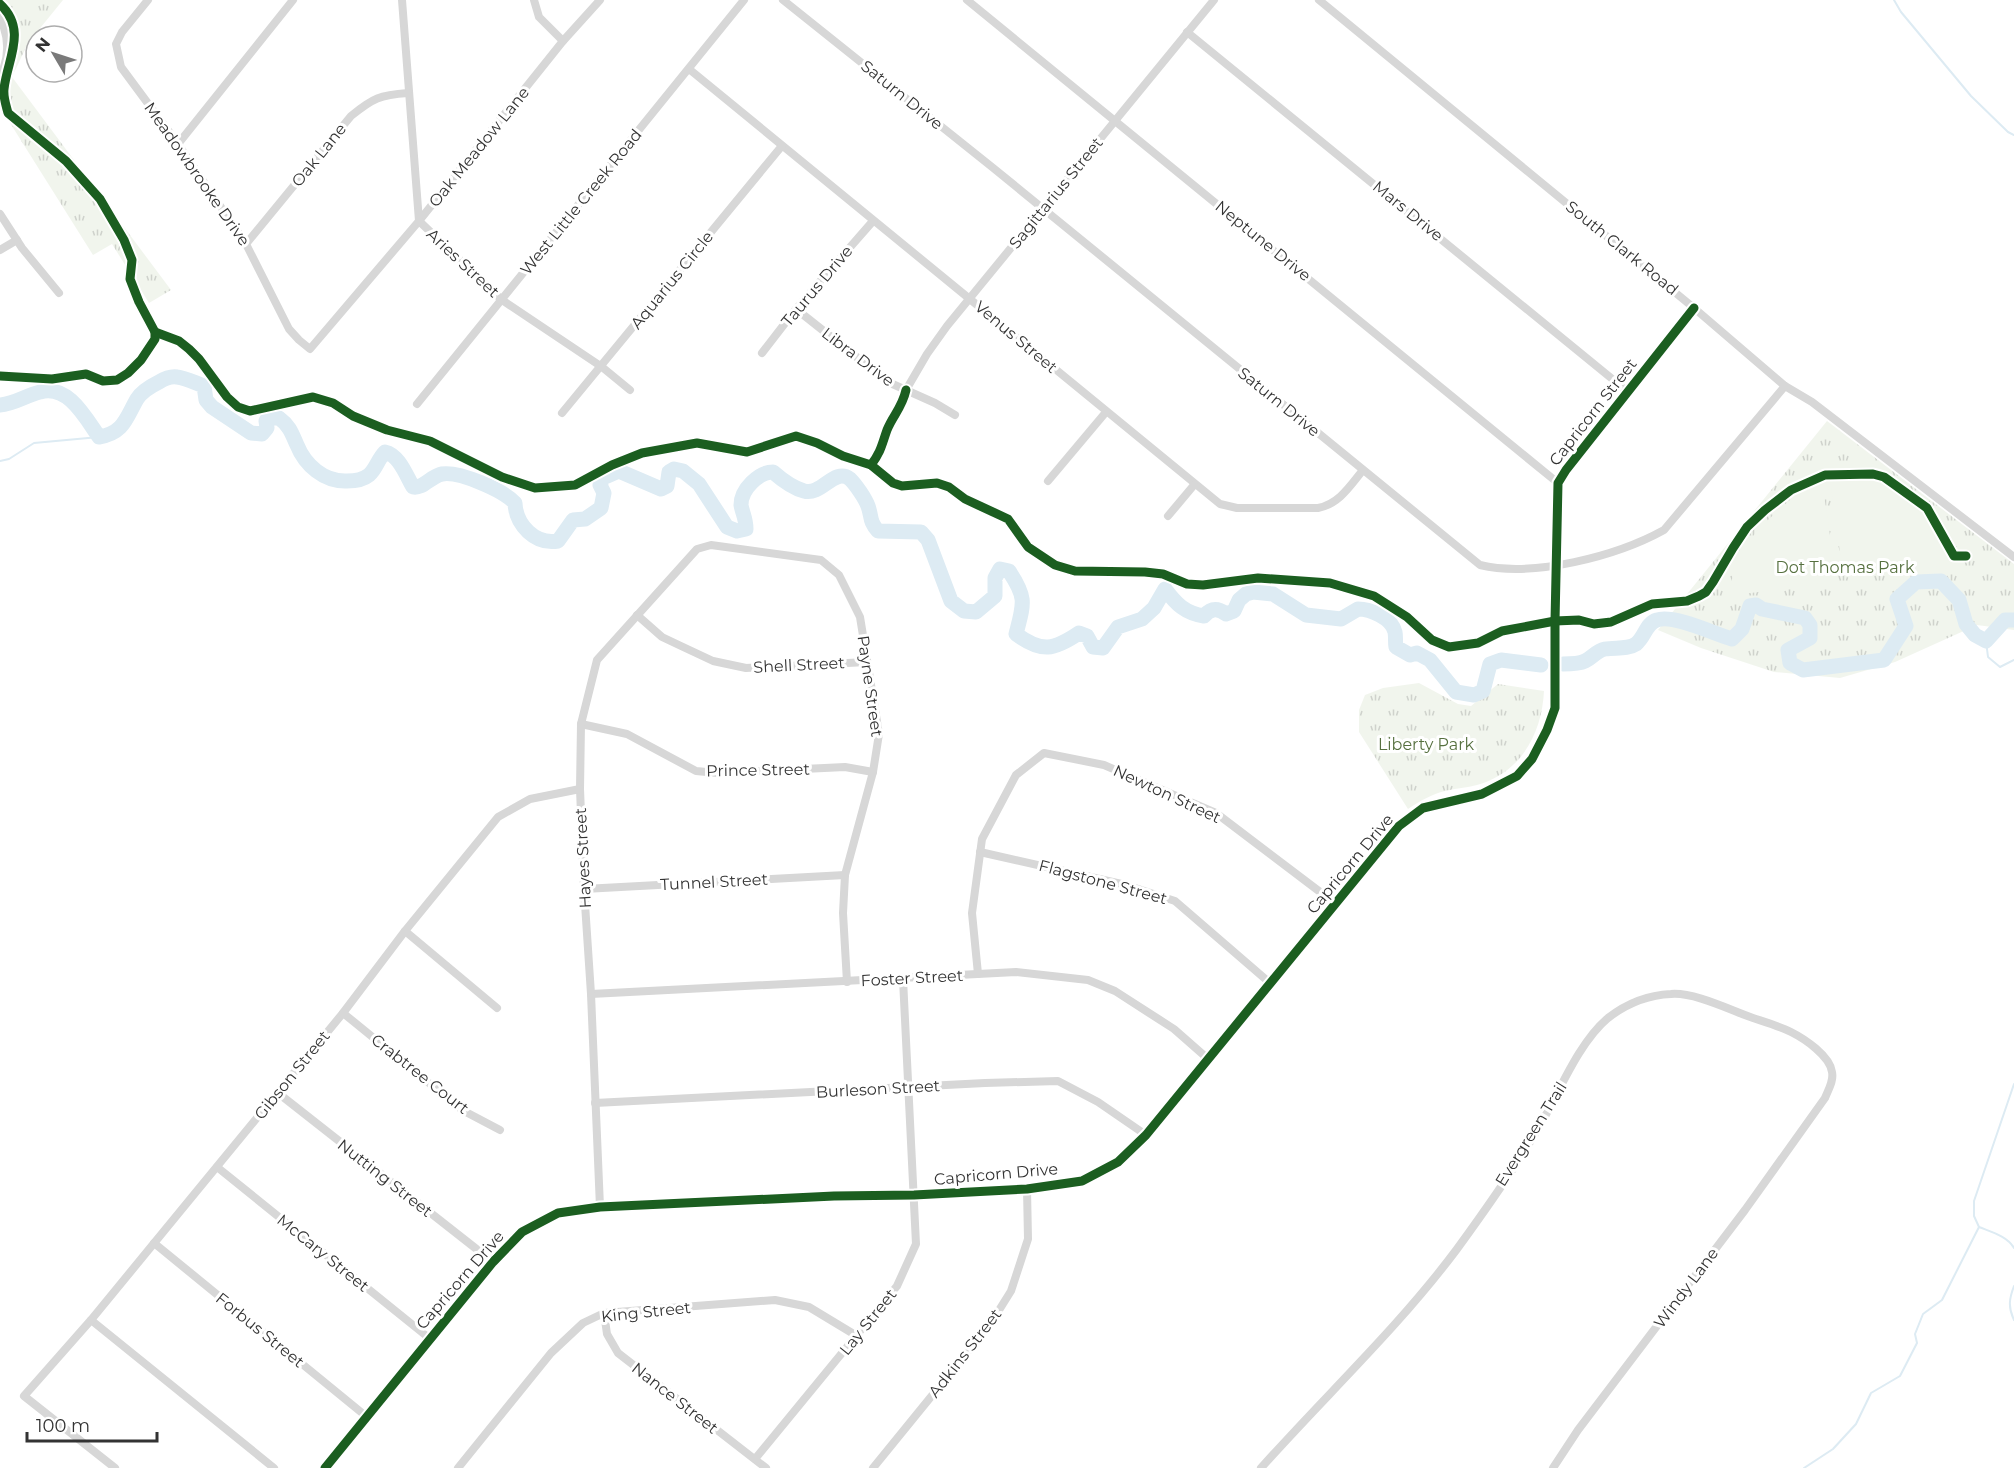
<svg xmlns="http://www.w3.org/2000/svg" width="2014" height="1468" viewBox="0 0 2014 1468" font-family="Montserrat,sans-serif">
  <style>
    .grass { fill: url(#grass-tufts) }
    .pitch { fill: #f1f5ed }
    .lines { fill: none; stroke-linecap: round; stroke-linejoin: round }
    .stream { stroke: #ddebf3; stroke-width: 2 }
    .river { stroke: #ddebf3; stroke-width: 15 }
    .minor { stroke: #d7d7d7; stroke-width: 8 }
    .cycleway-casing { stroke: #fff; stroke-width: 13 }
    .cycleway { stroke: #1b5e20; stroke-width: 9 }
    .labels { text-anchor: middle; dominant-baseline: central; stroke-width: 6; stroke-linejoin: round; paint-order: stroke }
    .street-label { font-size: 16px; fill: #333; stroke: #fff }
    .park-label { font-size: 16px; fill: #56703f; stroke: #fff }
  </style>
  <defs>
    <pattern id="grass-tufts" width="24" height="20" patternUnits="userSpaceOnUse" patternTransform="scale(1.5)"><rect width="24" height="20" fill="#f1f5ed"/><path d="M3 7l-1-3M5 7V3M7 7l1-3M15 17l-1-3M17 17v-4M19 17l1-3" fill="none" stroke="#cfd2cc"/></pattern>
  </defs>
  <rect width="100%" height="100%" fill="#fff"/>
  <!-- grass -->
  <g class="grass">
    <polygon points="3,0 63,0 28,43 12,77 171,290 149,303 112,244 93,255 0,107 0,82 6,72 11,41"/>
    <polygon points="1827,421 2014,564 2014,630 1977,625 1895,662 1840,678 1774,672 1701,648 1658,630"/>
    <path d="M1419,683L1458,704L1471,706L1498,684L1544,691C1542,733 1521,773 1477,785C1467,788 1456,788 1445,791C1432,794 1420,801 1408,809L1359,732V710L1365,695L1383,688Z"/>
  </g>
  <!-- pitch -->
  <g class="pitch">
    <path d="M1841,478C1878,480 1915,490 1933,525C1936,530 1940,536 1941,542C1942,549 1939,559 1939,566L1850,579L1843,574L1831,488Z"/>
    <polygon points="1818,484 1823,488 1836,577 1832,582 1729,596 1735,562 1759,528 1792,498"/>
  </g>
  <g class="lines">
    <!-- stream -->
    <g class="stream">
      <polyline points="1894,0 1901,12 1971,96 2008,132 2014,135"/>
      <polyline points="0,461 9,459 34,443 99,437"/>
      <polyline points="1986,641 1988,657 2000,667 2014,660"/>
      <path d="M2014,1084L1974,1201V1216L1979,1227C1991,1232 2007,1236 2014,1248"/>
      <path d="M2014,1286C2009,1299 2008,1307 2014,1320"/>
      <polyline points="1804,1468 1833,1449 1856,1424 1871,1393 1900,1376 1917,1343 1915,1334 1923,1314 1942,1300 1979,1227"/>
    </g>
    <!-- river -->
    <g class="river">
      <path d="M0,405C14,404 27,395 40,392C68,384 85,417 99,437C124,433 126,418 137,399C142,391 151,386 159,382C164,379 171,376 177,377C186,378 195,383 204,386L206,400L212,407L251,433L262,434L267,428L266,421L268,417L279,418C290,426 292,434 297,445C305,465 324,482 347,481C355,481 363,480 369,475C376,469 378,459 385,452C399,455 406,475 413,487C423,489 431,476 442,474C459,471 503,490 515,503C516,525 535,545 558,541L573,520L585,519L601,508L604,493L600,485L603,478L619,471L661,489L667,486L669,472L674,469L683,471L699,484L727,527L737,531L746,529C746,518 742,512 741,505C741,489 759,472 773,472C781,479 793,488 804,491C822,496 834,467 850,479C856,485 865,498 868,506C872,517 869,521 878,531L921,532L928,540L951,601L964,611L976,612L995,596V578L1000,569L1009,571C1027,598 1024,603 1016,634C1042,653 1054,650 1079,633L1087,636L1093,647L1103,648L1118,627L1142,619L1154,608L1165,589C1176,604 1185,613 1204,616C1211,608 1218,608 1226,614L1234,611L1239,600L1246,594L1253,592L1273,594L1306,615L1341,619L1358,609C1370,609 1392,618 1395,632C1396,637 1395,642 1396,647L1410,655L1417,653L1430,660L1456,692L1474,695L1483,691L1490,664L1501,660L1541,665"/>
      <path d="M1563,664C1570,664 1579,664 1585,661C1593,657 1596,651 1605,649C1615,647 1627,650 1636,644C1645,637 1646,623 1657,620C1673,614 1715,634 1732,639L1742,629L1750,606L1756,605L1762,609L1805,618L1810,625V638L1788,650L1790,663L1803,670L1884,660L1906,626L1897,599L1916,582L1941,581L1959,600L1966,624L1975,635L1986,641L2005,620H2014"/>
    </g>
    <!-- minor -->
    <g class="minor">
      <polyline points="148,0 122,32 116,44 121,67 178,144 246,244 289,329 299,340 310,349 419,221 563,41 600,0"/>
      <polyline points="402,0 419,221 502,300 602,367 630,390"/>
      <polyline points="534,0 539,17 563,41"/>
      <path d="M783,0L992,167L1480,565C1533,578 1617,556 1664,530L1785,386"/>
      <polyline points="967,0 1558,483"/>
      <polyline points="1319,0 1694,308 1785,386 1812,402 2014,557"/>
      <path d="M0,18C9,36 10,58 0,76"/>
      <polyline points="1187,32 1627,391"/>
      <path d="M689,69L1220,504L1237,508H1318C1339,504 1350,486 1363,470"/>
      <polyline points="178,144 293,0"/>
      <polyline points="0,214 22,248 59,293"/>
      <path d="M246,244L351,116C373,98 380,95 408,93"/>
      <polyline points="0,250 17,240"/>
      <polyline points="796,309 888,382 935,403 955,415"/>
      <polyline points="762,353 796,309 873,221"/>
      <polyline points="906,390 927,354 947,326 1214,0"/>
      <polyline points="417,404 744,0"/>
      <polyline points="562,413 781,147"/>
      <polyline points="1048,481 1106,412"/>
      <polyline points="1168,516 1194,485"/>
      <polyline points="637,615 662,637 681,646 713,661 746,668 867,662"/>
      <polyline points="581,724 627,734 696,771 717,773 845,767 873,772"/>
      <polyline points="980,852 1126,885 1175,901 1270,983"/>
      <polyline points="584,889 845,875"/>
      <polyline points="405,931 497,1008"/>
      <polyline points="978,974 972,913 982,839 1016,775 1044,753 1104,765 1216,813 1336,904"/>
      <polyline points="591,994 1016,972 1088,980 1115,991 1174,1029 1207,1058"/>
      <polyline points="343,1013 462,1110 500,1130"/>
      <polyline points="278,1093 493,1262"/>
      <polyline points="595,1103 985,1083 1058,1081 1098,1102 1146,1135"/>
      <polyline points="217,1167 429,1338"/>
      <polyline points="600,1207 591,994 584,889 580,789 581,724 597,660 697,549 711,545 821,560 839,575 860,617 879,734 873,772 845,875 843,913 847,982"/>
      <polyline points="154,1243 367,1417"/>
      <polyline points="604,1313 607,1334 618,1353 766,1468"/>
      <polyline points="91,1320 274,1468"/>
      <polyline points="755,1459 897,1286 916,1244 903,979"/>
      <polyline points="115,1468 24,1396 91,1320 196,1192 343,1013 405,931 498,817 530,799 580,789"/>
      <polyline points="325,1468 493,1262 522,1232 558,1213 600,1207 834,1196 914,1195 1027,1189 1082,1181 1118,1162 1146,1135 1399,826 1423,808 1482,794 1517,776 1532,759 1547,730 1555,708 1555,621 1558,483 1566,470 1694,308"/>
      <polyline points="458,1468 551,1353 583,1323 604,1313 775,1300 809,1307 857,1336"/>
      <polyline points="873,1468 991,1323 1011,1291 1028,1239 1027,1189"/>
      <path d="M1261,1468C1326,1395 1398,1328 1457,1249C1484,1212 1515,1168 1538,1129C1558,1095 1578,1043 1608,1018C1626,1004 1648,995 1671,994C1694,992 1730,1010 1753,1018C1765,1022 1779,1026 1791,1032C1805,1039 1830,1056 1832,1072C1834,1081 1828,1090 1825,1098L1745,1210L1578,1430L1553,1468"/>
    </g>
    <!-- cycleway casing -->
    <g class="cycleway-casing">
      <g id="cycleway">
        <path d="M0,4C28,30 7,60 4,89C3,97 6,105 8,113L66,161L100,199L124,240L132,260L130,279L139,302L155,332V339L141,360L128,373L117,380L103,381L86,374L52,379L0,376"/>
        <polyline points="155,332 179,341 189,349 199,359 227,397 238,407 250,411 313,397 333,403 353,416 387,430 430,441 502,477 535,488 575,485 612,465 642,453 697,443 747,452 796,436 817,443 843,456 871,465 893,483 902,486 937,483 949,487 965,499 1008,519 1028,547 1055,565 1075,571 1145,572 1163,574 1187,584 1203,585 1258,578 1330,583 1374,596 1407,617 1432,640 1449,647 1478,643 1502,631 1555,621 1579,620 1594,624 1611,622 1652,604 1687,601 1699,596 1706,592 1713,582 1733,548 1747,527 1765,510 1791,490 1825,475 1873,474 1884,477 1927,508 1954,556 1966,556"/>
        <path d="M871,465C881,452 882,444 887,430C893,415 902,408 906,390"/>
        <polyline points="325,1468 493,1262 522,1232 558,1213 600,1207 834,1196 914,1195 1027,1189 1082,1181 1118,1162 1146,1135 1399,826 1423,808 1482,794 1517,776 1532,759 1547,730 1555,708 1555,621 1558,483 1566,470 1694,308"/>
      </g>
    </g>
    <!-- cycleway -->
    <use href="#cycleway" class="cycleway"/>
  </g>
  <g class="labels">
    <!-- street labels -->
    <g class="street-label">
      <text transform="translate(902 95) rotate(39)">Saturn Drive</text>
      <text transform="translate(479 147) rotate(-51)">Oak Meadow Lane</text>
      <text transform="translate(319 155) rotate(-51)">Oak Lane</text>
      <text transform="translate(197 174) rotate(55)">Meadowbrooke Drive</text>
      <text transform="translate(1056 193) rotate(-51)">Sagittarius Street</text>
      <text transform="translate(581 202) rotate(-51)">West Little Creek Road</text>
      <text transform="translate(1408 211) rotate(39)">Mars Drive</text>
      <text transform="translate(1263 241) rotate(39)">Neptune Drive</text>
      <text transform="translate(1622 248) rotate(39)">South Clark Road</text>
      <text transform="translate(463 263) rotate(43)">Aries Street</text>
      <text transform="translate(672 280) rotate(-51)">Aquarius Circle</text>
      <text transform="translate(817 286) rotate(-50)">Taurus Drive</text>
      <text transform="translate(1016 337) rotate(40)">Venus Street</text>
      <text transform="translate(858 357) rotate(37)">Libra Drive</text>
      <text transform="translate(1279 402) rotate(39)">Saturn Drive</text>
      <text transform="translate(1593 412) rotate(-52)">Capricorn Street</text>
      <text transform="translate(799 665) rotate(-3)">Shell Street</text>
      <text transform="translate(870 686) rotate(82)">Payne Street</text>
      <text transform="translate(758 770) rotate(-1)">Prince Street</text>
      <text transform="translate(1167 794) rotate(25)">Newton Street</text>
      <text transform="translate(583 858) rotate(-93)">Hayes Street</text>
      <text transform="translate(1350 864) rotate(-50)">Capricorn Drive</text>
      <text transform="translate(714 882) rotate(-3)">Tunnel Street</text>
      <text transform="translate(1103 882) rotate(15)">Flagstone Street</text>
      <text transform="translate(912 978) rotate(-3)">Foster Street</text>
      <text transform="translate(420 1074) rotate(38)">Crabtree Court</text>
      <text transform="translate(292 1075) rotate(-51)">Gibson Street</text>
      <text transform="translate(878 1089) rotate(-3)">Burleson Street</text>
      <text transform="translate(1531 1134) rotate(-58)">Evergreen Trail</text>
      <text transform="translate(996 1174) rotate(-5)">Capricorn Drive</text>
      <text transform="translate(385 1178) rotate(38)">Nutting Street</text>
      <text transform="translate(323 1253) rotate(39)">McCary Street</text>
      <text transform="translate(460 1280) rotate(-49)">Capricorn Drive</text>
      <text transform="translate(1686 1288) rotate(-53)">Windy Lane</text>
      <text transform="translate(646 1312) rotate(-6)">King Street</text>
      <text transform="translate(868 1322) rotate(-51)">Lay Street</text>
      <text transform="translate(260 1330) rotate(39)">Forbus Street</text>
      <text transform="translate(965 1353) rotate(-52)">Adkins Street</text>
      <text transform="translate(675 1398) rotate(38)">Nance Street</text>
    </g>
    <!-- park labels -->
    <g class="park-label">
      <text x="1845" y="567">Dot Thomas Park</text>
      <text x="1426" y="744">Liberty Park</text>
    </g>
  </g>
  <!-- north arrow -->
  <g transform="translate(54 54) rotate(309)"><circle r="28" fill="#ffffff" stroke="#adadad" stroke-width="1.5"/>
  <path d="M0-4.5L10 22L0 15L-10 22Z" fill="#7a7a7a"/>
  <text y="-9" font-size="16" font-weight="bold" text-anchor="middle" fill="#333333">N</text>
  </g>
  <!-- scale -->
  <path d="M27 1432v9h130v-9" fill="none" stroke="#333333" stroke-width="3"/>
  <text x="36" y="1432" font-size="18" fill="#333333" stroke="#ffffff" stroke-width="4.5" paint-order="stroke">100 m</text>
</svg>
